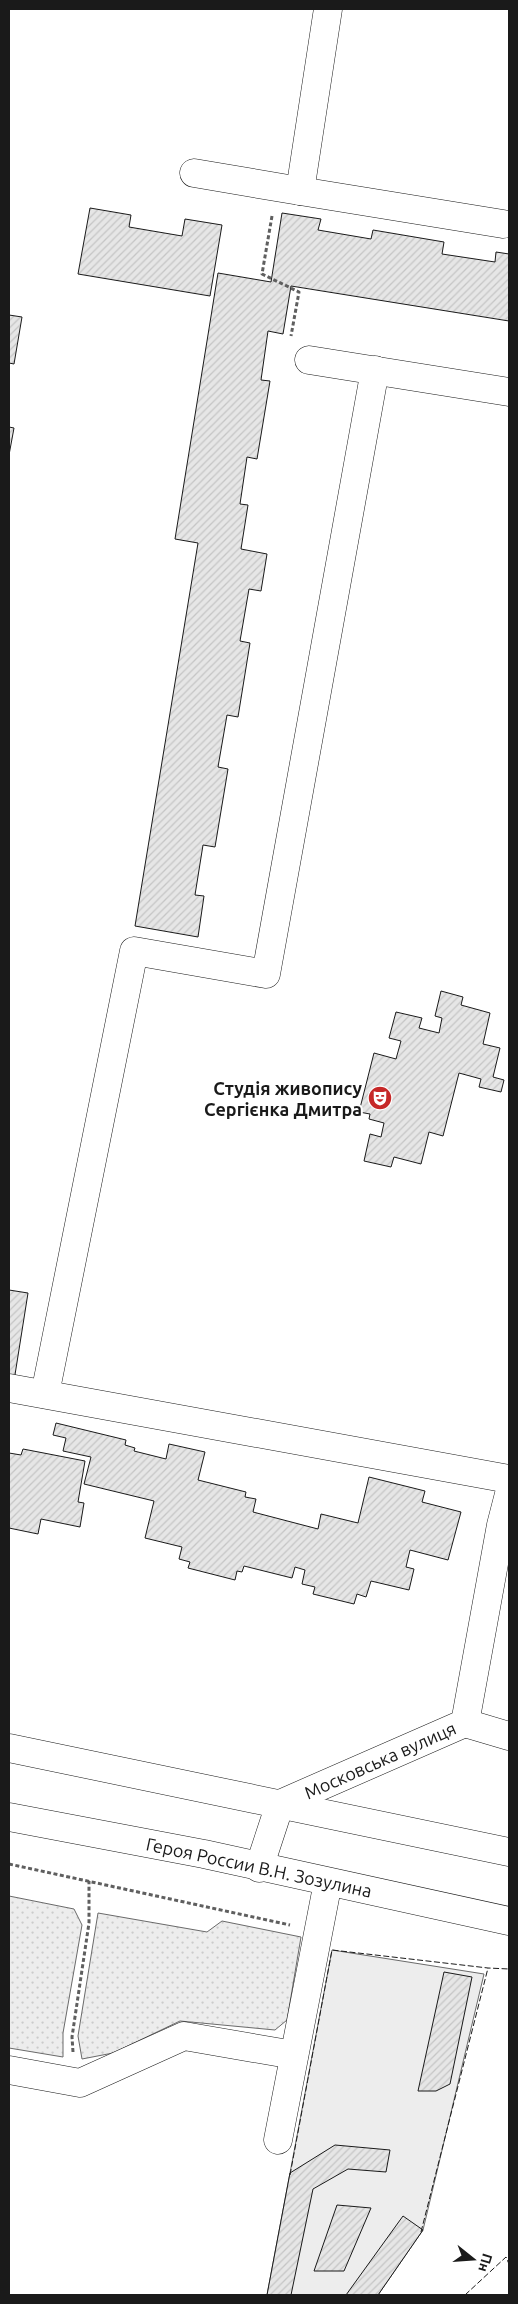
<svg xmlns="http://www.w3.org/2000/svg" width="518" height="2304" viewBox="0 0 518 2304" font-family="Ubuntu,sans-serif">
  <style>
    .grass { fill: url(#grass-dots); stroke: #6a6a6a }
    .built { fill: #ededed; stroke: #6a6a6a }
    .building { fill: url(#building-hatch); stroke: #1a1a1a }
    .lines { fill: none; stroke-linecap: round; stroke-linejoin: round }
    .minor-casing { stroke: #1a1a1a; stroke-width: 29 }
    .major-casing { stroke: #1a1a1a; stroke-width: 29 }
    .path { stroke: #5f5f5f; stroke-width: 3; stroke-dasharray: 4 2.5; stroke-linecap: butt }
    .minor { stroke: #fff; stroke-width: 28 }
    .major { stroke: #fff; stroke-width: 28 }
    .fence { stroke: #1a1a1a; stroke-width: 1; stroke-dasharray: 6 2.5; stroke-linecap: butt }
    .labels { text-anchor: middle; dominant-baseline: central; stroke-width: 4; stroke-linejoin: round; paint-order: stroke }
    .poi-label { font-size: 18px; font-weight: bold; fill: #1a1a1a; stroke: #fff; text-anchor: end }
    .street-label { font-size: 18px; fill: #1a1a1a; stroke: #fff }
  </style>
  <defs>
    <pattern id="grass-dots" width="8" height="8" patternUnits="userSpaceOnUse" patternTransform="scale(1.25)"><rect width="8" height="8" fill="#ededed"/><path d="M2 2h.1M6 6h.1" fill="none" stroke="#cbcbcb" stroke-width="1.8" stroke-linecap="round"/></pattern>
    <pattern id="building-hatch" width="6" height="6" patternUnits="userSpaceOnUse" patternTransform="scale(1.25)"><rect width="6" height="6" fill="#e6e6e6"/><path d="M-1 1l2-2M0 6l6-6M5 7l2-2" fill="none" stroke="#c5c5c5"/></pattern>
  </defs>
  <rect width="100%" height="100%" fill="#fff"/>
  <!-- grass -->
  <g class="grass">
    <polygon points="9,1896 74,1909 82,1925 63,2033 63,2057 9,2048"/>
    <polygon points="98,1913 207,1932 222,1921 301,1937 287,2020 275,2030 180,2021 113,2053 82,2059 78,2036"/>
  </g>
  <!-- built -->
  <polygon class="built" points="332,1950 484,1974 423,2230 378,2295 267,2295"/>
  <!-- building -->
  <g class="building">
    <polygon points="90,208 131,215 129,227 182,236 185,219 222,225 210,296 78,274"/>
    <polygon points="282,213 321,219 318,230 371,239 373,230 444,242 442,254 495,262 496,252 509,254 509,321 291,286 283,334 268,331 261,380 270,381 257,459 247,457 240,504 248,505 241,549 267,554 261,591 249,589 240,641 250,643 238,717 227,715 218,767 228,769 215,847 203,845 195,895 204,896 198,937 135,926 198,543 175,539 218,273 271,282"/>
    <polygon points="9,315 22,317 14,364 9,363"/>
    <polygon points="9,427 14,428 9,455"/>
    <polygon points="441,991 463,997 461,1005 490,1013 483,1044 500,1048 493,1077 504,1080 501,1092 479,1087 481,1079 459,1073 443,1136 429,1132 421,1164 394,1157 391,1167 364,1161 370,1134 381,1137 384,1123 369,1119 370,1114 359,1112 374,1053 396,1059 401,1041 389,1038 396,1012 422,1018 419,1028 439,1033 442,1018 435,1016"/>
    <polygon points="9,1290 28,1293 14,1381 9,1380"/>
    <polygon points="56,1423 126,1440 125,1445 135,1448 134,1451 166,1459 169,1444 205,1452 198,1480 246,1492 245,1497 256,1499 253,1512 318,1529 321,1514 358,1523 369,1477 425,1491 422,1502 461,1512 448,1560 410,1550 406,1567 414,1569 409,1590 371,1581 366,1597 357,1594 354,1604 313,1594 315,1587 302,1584 305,1570 295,1567 292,1578 244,1566 242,1572 237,1571 235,1580 188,1568 190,1562 179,1559 182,1547 145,1538 154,1501 84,1484 91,1457 63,1451 66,1438 53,1435"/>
    <polygon points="23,1449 85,1461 78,1502 84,1503 80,1527 41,1519 38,1534 9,1528 9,1453 21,1455"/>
    <polygon points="444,1972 472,1977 450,2084 436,2091 418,2091"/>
    <polygon points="335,2145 390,2150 386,2172 348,2169 313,2189 291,2295 267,2295 290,2173"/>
    <polygon points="337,2205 371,2208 344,2271 314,2271"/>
    <polygon points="403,2216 423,2230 378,2295 346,2295"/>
  </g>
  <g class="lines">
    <!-- minor casing -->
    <g class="minor-casing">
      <g id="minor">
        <polyline points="328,9 300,191 503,224"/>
        <polyline points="194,173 300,191"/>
        <polyline points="309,360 509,392"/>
        <polyline points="9,1388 509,1479"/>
        <polyline points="45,1394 134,951 266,974 375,370"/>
        <polyline points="465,1723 509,1736"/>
        <polyline points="259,1868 280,1804 465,1723 501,1525 509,1494"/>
        <polyline points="9,2070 80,2083 184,2036 294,2055"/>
        <polyline points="278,2140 328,1882"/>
      </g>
    </g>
    <!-- major casing -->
    <g class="major-casing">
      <g id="major">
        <polyline points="9,1748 509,1852"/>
        <polyline points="9,1817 204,1854 509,1921"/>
      </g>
    </g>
    <!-- path -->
    <g class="path">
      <polyline points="272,216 262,274 299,292 291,336"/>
      <polyline points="9,1864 290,1925"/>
      <polyline points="73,2052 72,2037 89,1923 89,1881"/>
    </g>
    <!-- minor -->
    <use href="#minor" class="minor"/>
    <!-- major -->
    <use href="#major" class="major"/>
    <!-- fence -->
    <g class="fence">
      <polyline points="290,2175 332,1950 488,1968 509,1969"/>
      <polyline points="421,2232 488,1968"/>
      <polyline points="465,2295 506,2257 509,2264"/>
    </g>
  </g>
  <!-- icons -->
  <defs>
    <g id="theatre-disc" transform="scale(1.25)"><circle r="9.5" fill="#c62828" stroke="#fff"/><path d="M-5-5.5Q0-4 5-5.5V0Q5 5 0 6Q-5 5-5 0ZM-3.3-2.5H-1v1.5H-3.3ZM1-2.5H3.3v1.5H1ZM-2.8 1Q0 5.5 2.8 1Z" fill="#fff"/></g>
  </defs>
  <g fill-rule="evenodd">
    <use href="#theatre-disc" x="380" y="1098"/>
  </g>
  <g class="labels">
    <!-- poi labels -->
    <g class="poi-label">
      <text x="362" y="1088">Студія живопису<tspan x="362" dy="21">Сергієнка Дмитра</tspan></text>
    </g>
    <!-- street labels -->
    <g class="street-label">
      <text transform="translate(380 1760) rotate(-24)">Московська вулиця</text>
      <text transform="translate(259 1867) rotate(12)">Героя России В.Н. Зозулина</text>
    </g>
  </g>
  <!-- border -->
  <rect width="518" height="2304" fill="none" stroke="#1a1a1a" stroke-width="20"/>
  <!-- north arrow -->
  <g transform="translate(473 2259) rotate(107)" stroke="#ffffff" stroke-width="4" paint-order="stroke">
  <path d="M0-4L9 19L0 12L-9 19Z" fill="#1a1a1a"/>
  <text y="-8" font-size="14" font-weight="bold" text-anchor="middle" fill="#1a1a1a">Пн</text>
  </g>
</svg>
